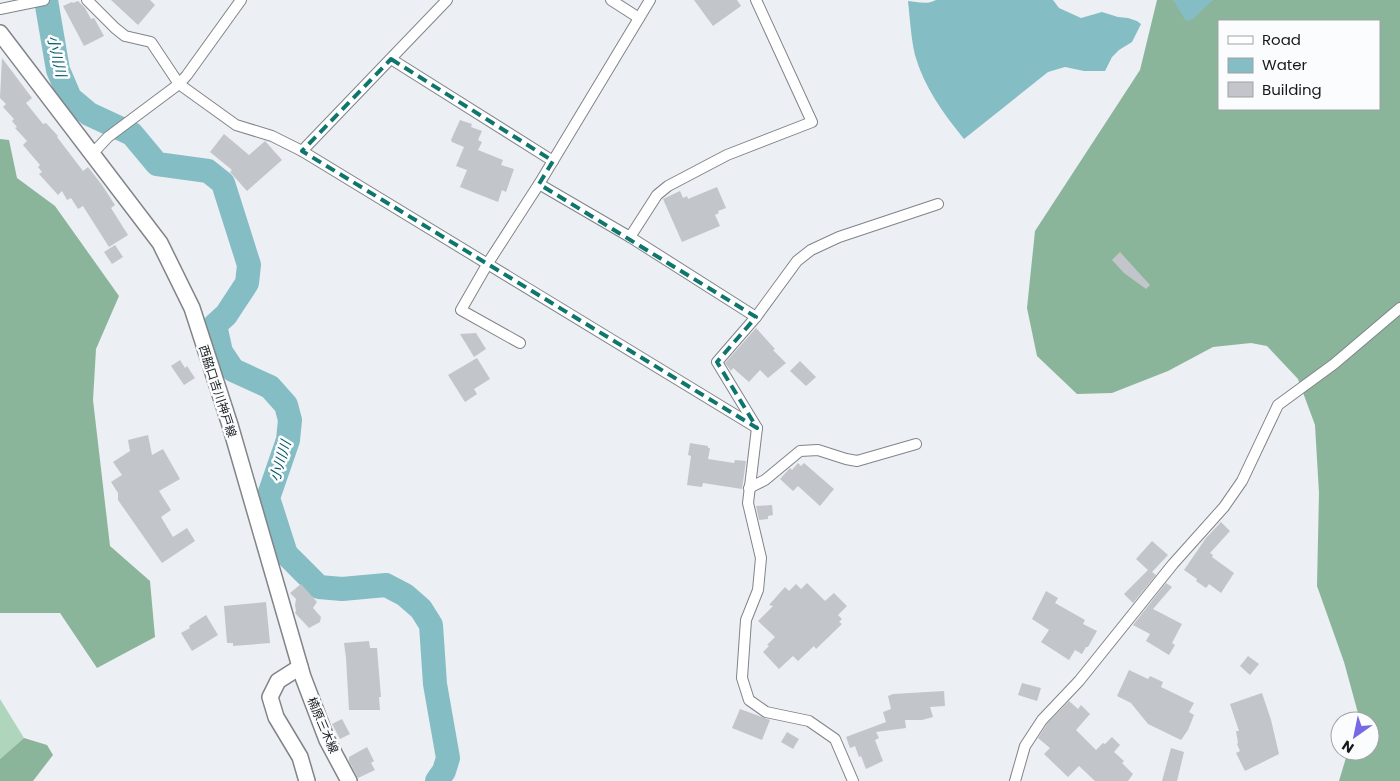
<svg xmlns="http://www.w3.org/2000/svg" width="1400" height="781" viewBox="0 0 1400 781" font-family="Poppins,'Noto Sans JP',sans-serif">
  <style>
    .green { fill: #afd6bd }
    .forest { fill: #8bb59a; fill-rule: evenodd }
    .water { fill: #85bdc5 }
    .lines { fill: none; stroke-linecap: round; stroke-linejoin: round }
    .river { stroke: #85bdc5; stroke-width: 24 }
    .building { fill: #c2c5ca }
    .street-casing { stroke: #818489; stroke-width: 12 }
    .secondary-casing { stroke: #818489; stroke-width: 18 }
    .street { stroke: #fff; stroke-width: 10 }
    .secondary { stroke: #fff; stroke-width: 15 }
    .marked { fill: none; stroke: #0f766e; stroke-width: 4; stroke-dasharray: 10 6; stroke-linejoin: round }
    .labels { text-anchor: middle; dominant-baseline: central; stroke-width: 5; stroke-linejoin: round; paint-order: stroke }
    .street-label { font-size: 12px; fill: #17191b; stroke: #fbfcfe }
    .water-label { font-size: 14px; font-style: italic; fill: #025760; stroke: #fbfcfe }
  </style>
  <rect width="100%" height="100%" fill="#eceff4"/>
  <!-- green -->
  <polygon class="green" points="0,699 24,738 0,759"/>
  <!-- forest -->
  <g class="forest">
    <path d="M1157,0H1400V781H1339L1348,751H1370V721H1356L1358,713L1344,662L1317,586L1319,493L1315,425L1298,379L1267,346L1251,343L1213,347L1168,371L1112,393L1077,394L1037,356L1027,308L1035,231L1140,70ZM1219,21H1379V109H1219Z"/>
    <polygon points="0,139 9,140 17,178 55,206 119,296 96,349 93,400 110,546 150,581 155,637 97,668 60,613 0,613"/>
    <polygon points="24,738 47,745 53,755 33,781 0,781 0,759"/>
  </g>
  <!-- water -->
  <g class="water">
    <path d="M936,0H1053L1059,8L1081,18L1102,12L1118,17L1128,18L1137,21L1141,24L1132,42L1119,50L1112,57L1105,71H1084L1065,67L1048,72L964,139C943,113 924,87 915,55C911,38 910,19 908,1C917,2 927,5 936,0Z"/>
    <polygon points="1173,0 1213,0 1193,19 1186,21"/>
  </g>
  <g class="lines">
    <!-- river -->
    <polyline class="river" points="46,0 58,70 70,98 89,114 132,134 157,164 208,171 223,183 249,265 247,283 226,315 215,325 221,352 233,370 270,387 286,405 290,420 288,440 268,498 286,554 319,587 342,589 386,585 405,595 421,609 431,625 435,684 448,758 444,771 437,781"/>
  </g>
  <!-- building -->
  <g class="building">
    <polygon points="111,0 150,0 155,5 138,25"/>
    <polygon points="694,0 737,0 741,6 713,26"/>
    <polygon points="78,1 85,8 91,19 94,18 104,36 84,46 63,6 72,2 73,3"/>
    <polygon points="2,58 32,98 26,103 43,124 46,123 58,136 57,137 83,171 88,167 102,185 115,205 111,208 128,235 109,247 83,206 78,209 71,198 67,200 62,191 58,195 39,174 42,172 38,167 40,165 23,145 27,141 15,128 17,127 12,121 14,119 3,107 6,104 0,98"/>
    <polygon points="460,120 472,124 471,127 482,131 478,140 482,142 478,150 503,160 501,165 514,169 506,192 502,190 498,202 460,187 467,170 456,166 464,147 452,142 451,140"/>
    <polygon points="224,134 249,155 265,141 282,160 247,191 230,172 232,170 210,152"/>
    <polygon points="717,187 726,208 718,211 719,213 715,215 720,226 682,242 663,199 680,191 683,198 687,196 688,199"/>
    <polygon points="115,245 123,257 112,264 104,252"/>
    <polygon points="1120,252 1150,285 1146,289 1124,273 1112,260"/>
    <polygon points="756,328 775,349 773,350 786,363 768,378 760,370 749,382 733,368 731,371 725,363"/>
    <polygon points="476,333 486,349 474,357 460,334"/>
    <polygon points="477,358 490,379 474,389 477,394 465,402 448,375"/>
    <polygon points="180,360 185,368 187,366 195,378 184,385 171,366"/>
    <polygon points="800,361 816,377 806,386 790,371"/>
    <polygon points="148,435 152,455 163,449 180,479 159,491 171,510 161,517 173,537 187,528 195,541 162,563 118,500 118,493 111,482 122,475 113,462 130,451 128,440"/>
    <polygon points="690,443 708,446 708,448 710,448 708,459 734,463 735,460 746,461 742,489 703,483 702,487 687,485 691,456 688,455"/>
    <polygon points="798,463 801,466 804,463 834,489 820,506 798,486 793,491 780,479 790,468 792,470"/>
    <polygon points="772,505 773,515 768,516 768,519 759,520 756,506"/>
    <polygon points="1221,522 1230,531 1210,553 1213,555 1212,557 1234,573 1221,593 1209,584 1206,588 1196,581 1197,579 1184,570 1206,538"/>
    <polygon points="1152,541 1168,555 1152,572 1156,575 1133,603 1124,594 1148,570 1136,559"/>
    <polygon points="807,583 825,601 834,593 847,606 838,615 842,619 839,622 842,624 816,649 814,646 798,661 793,656 779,669 763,652 769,646 767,645 775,637 758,621 773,606 769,605 785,587 789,591 796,584 801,589"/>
    <polygon points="1166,583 1172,587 1153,609 1182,624 1172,643 1175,645 1169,655 1146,641 1150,634 1133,625"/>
    <polygon points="301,584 317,602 313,608 321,617 320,622 309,628 295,613 296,611 295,605 296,599 290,593"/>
    <polygon points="1046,591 1058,598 1055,603 1085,620 1083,624 1097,631 1088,647 1086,647 1082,654 1075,650 1069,660 1041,642 1049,630 1032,619"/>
    <polygon points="266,602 270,643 233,646 233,643 227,643 224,606"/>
    <polygon points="206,615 218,635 192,651 181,633 190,628 189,626"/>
    <polygon points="369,641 370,648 377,648 381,697 379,697 380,710 349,710 346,658 344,643"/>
    <polygon points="1248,656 1259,664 1250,675 1240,666"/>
    <polygon points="1129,670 1148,679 1150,676 1163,682 1161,687 1194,703 1189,712 1194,715 1188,730 1181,740 1148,724 1131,703 1117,696"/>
    <polygon points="1022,683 1041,688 1037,701 1018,695"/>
    <polygon points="944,691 945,706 930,707 933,717 922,720 905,720 906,728 876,732 879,738 875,740 883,761 866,769 861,756 859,757 855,746 850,748 846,737 886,722 883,712 891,709 888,696 893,694"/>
    <polygon points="1262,693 1271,720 1279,754 1245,771 1236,753 1240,751 1237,744 1238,743 1236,731 1239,731 1230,704"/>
    <polygon points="1069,701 1078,709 1081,705 1090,714 1076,730 1096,750 1103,743 1105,744 1112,737 1120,745 1114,752 1124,761 1122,763 1133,774 1128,781 1095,781 1079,766 1068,777 1044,754 1050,748 1038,738 1047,724"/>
    <polygon points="740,709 770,720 762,740 732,728"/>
    <polygon points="342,719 350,734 340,739 332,724"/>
    <polygon points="787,732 799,739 793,749 781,742"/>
    <polygon points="367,747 374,761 371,763 375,770 358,778 349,761 349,757"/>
    <polygon points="1171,748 1184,752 1177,781 1162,781"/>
  </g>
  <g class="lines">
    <!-- street casing -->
    <g class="street-casing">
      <g id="street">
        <polyline points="87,0 115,28 125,36 151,42 179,84 236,125 272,136 302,151 757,428"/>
        <polyline points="611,0 639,18"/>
        <polyline points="0,9 44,0"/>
        <polyline points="391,59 553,161"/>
        <polyline points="302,151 447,0"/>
        <polyline points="92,154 108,137 179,84 187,75 241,0"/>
        <polyline points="539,184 630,237 756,317"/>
        <polyline points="630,237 657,195 668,186 727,155 812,122 756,0"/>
        <polyline points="520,343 461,310 488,263 539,184 650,0"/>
        <polyline points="749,488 765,480 800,451 818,450 846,459 857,461 916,444"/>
        <polyline points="853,781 835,739 809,721 766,712 749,700 742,678 746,620 758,590 761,558 748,503 757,428 717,362 756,317 797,261 811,250 839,237 938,204"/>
        <polyline points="1015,781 1025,746 1042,720 1079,681 1173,564 1224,507 1242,481 1278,405 1334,364 1400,308"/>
      </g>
    </g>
    <!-- secondary casing -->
    <g class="secondary-casing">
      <g id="secondary">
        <polyline points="0,33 160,243 192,308 230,425 303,677 327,740 349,781"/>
        <polyline points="300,667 278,681 270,697 276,717 300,757 307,781"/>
      </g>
    </g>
    <!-- street -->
    <use href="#street" class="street"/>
    <!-- secondary -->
    <use href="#secondary" class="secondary"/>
  </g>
  <!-- marked area -->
  <path class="marked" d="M391,59L553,161L539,184L756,317L717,362L757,428L302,151Z"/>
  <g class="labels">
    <!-- street labels -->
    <g class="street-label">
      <text transform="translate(218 391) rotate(72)">西脇口吉川神戸線</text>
      <text transform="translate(323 725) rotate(67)">楠原三木線</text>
    </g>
    <!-- water labels -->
    <g class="water-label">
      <text transform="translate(57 56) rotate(77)">小川川</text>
      <text transform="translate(280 461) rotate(-73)">小川川</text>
    </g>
  </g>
  <!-- legend -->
  <rect x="1218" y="20" width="162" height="90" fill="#fbfcfe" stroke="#a0a1a3"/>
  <rect x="1228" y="36" width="25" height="8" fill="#ffffff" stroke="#a0a1a3"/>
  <text x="1262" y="45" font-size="15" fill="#17191b">Road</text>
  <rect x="1228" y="58" width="25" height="15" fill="#85bdc5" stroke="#a0a1a3"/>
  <text x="1262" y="70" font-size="15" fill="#17191b">Water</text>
  <rect x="1228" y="82" width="25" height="15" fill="#c2c5ca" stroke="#a0a1a3"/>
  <text x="1262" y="95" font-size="15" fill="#17191b">Building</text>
  <!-- north arrow -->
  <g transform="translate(1355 736) rotate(213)"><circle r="24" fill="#fbfcfe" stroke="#a0a1a3"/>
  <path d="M0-4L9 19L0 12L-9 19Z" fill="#7768e3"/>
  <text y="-8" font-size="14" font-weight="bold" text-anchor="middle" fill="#17191b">N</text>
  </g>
</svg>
